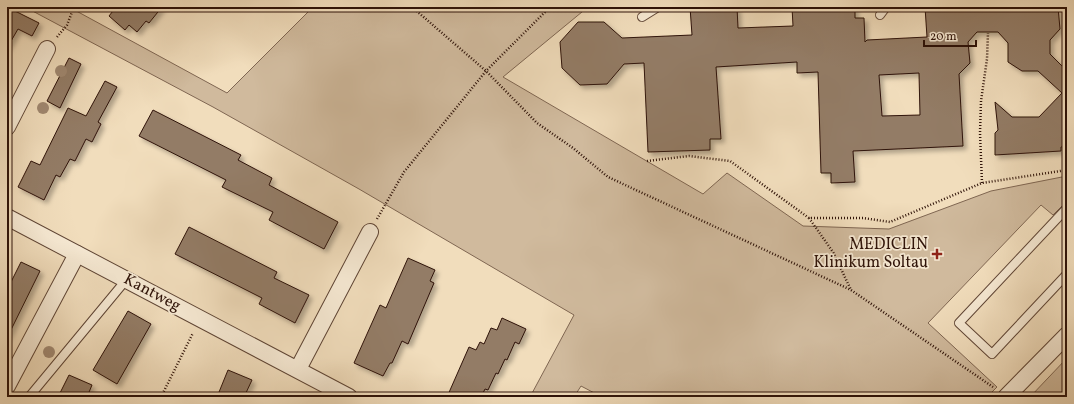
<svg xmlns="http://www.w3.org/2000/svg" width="1074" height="404" viewBox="0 0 1074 404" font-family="Vollkorn,serif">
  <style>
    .green { fill: #d0ba9d; stroke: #7f6652 }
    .building { fill: #937c66; stroke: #2e1208; fill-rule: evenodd; filter: url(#shadow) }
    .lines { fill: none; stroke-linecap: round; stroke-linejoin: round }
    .service-casing { stroke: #5f4535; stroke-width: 10 }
    .minor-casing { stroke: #5f4535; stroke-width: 18 }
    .path { stroke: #2e1208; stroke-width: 2.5; stroke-dasharray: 1 2; stroke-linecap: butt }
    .service { stroke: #f6e9d3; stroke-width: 8 }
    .minor { stroke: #f6e9d3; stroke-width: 16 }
    .tree { fill: #a18972 }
    .poi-dot { fill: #8f2418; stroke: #f6e9d3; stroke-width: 1.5 }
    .labels { text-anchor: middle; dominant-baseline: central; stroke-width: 3.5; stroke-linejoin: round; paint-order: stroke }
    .poi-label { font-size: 16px; fill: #2e1208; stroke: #f6e9d3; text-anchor: end }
    .street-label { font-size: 16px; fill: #2e1208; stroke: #f6e9d3 }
  </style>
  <defs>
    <filter id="shadow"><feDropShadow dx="3.5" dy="3.5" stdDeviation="2" flood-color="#0004"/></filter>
  </defs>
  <rect width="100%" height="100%" fill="#f1ddbc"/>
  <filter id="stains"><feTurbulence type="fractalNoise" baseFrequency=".005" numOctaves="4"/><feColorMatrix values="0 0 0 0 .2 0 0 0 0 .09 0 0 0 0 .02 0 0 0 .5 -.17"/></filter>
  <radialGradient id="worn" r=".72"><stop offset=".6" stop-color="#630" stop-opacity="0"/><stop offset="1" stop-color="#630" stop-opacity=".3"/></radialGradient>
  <!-- green -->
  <g class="green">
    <polygon points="25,7 69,7 227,93 313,7 588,7 503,77 703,194 727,173 803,226 889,229 991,191 1067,176 1067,201 1053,215 1041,205 928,323 997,387 987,397 602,397 581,386 574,397 530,397 574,315 359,189 213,107"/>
    <polygon points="1067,358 1067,397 1030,397"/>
  </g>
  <!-- building -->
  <g class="building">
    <polygon points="7,7 39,23 32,36 18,29 7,48"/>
    <polygon points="116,7 162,7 149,23 146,21 137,32 129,25 125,30 109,16"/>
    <path d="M690,7H737L738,28L793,26L792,7H855V18H864L865,42L867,40L927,37L925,7H1058L1060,29L1050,40V54L1067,71V146L1061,147V151L995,155V133L998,130L995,102L1012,117H1039L1062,93L1038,71H1022L1008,62V43L998,32H977L968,42L970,63L959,74L963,146L853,151L855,182L831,183V173H821L818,72L797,73V62L716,67L721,139H710V150L648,152L644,63L624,64L607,84L580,85L562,68L560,42L578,22H604L622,38L692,35ZM919,73L920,115L882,116L879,75Z"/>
    <polygon points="69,58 81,64 60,108 47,101"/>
    <polygon points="105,81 117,87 98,122 101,124 92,142 86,139 75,161 70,159 60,177 56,175 44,200 18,187 31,161 40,165 68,108 86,116"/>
    <polygon points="153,110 241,155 238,160 272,178 269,185 338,222 324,249 269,220 273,212 222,187 226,180 139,136"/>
    <polygon points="189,227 277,272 274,278 309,295 295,323 259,304 262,298 175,254"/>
    <polygon points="408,258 435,270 430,281 434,283 408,344 402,341 392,363 390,363 383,376 354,363 380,305 386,308"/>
    <polygon points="21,262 40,271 7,338 7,290"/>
    <polygon points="128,311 151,324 117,384 93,370"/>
    <polygon points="502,318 526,329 519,344 515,342 507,360 505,359 498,374 496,373 488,390 485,389 481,397 447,397 469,347 476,350 480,342 484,344 491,328 497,330"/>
    <polygon points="228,370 252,380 244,397 217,397"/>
    <polygon points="69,375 92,385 87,397 58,397"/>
  </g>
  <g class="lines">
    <!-- service casing -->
    <g class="service-casing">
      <g id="service">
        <polyline points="880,15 886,7"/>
        <polyline points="642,17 658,7"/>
        <polyline points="1067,208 959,323 992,354 1067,274"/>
        <polyline points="29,397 126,280"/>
      </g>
    </g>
    <!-- minor casing -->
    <g class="minor-casing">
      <g id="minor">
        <polyline points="7,127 47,49"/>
        <polyline points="7,217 349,397"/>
        <polyline points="298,369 370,232"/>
        <polyline points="7,386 77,254"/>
        <polyline points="1006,397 1067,335"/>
      </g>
    </g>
    <!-- path -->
    <g class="path">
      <polyline points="412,7 486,71 537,123 573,148 608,177 851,290 993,387"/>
      <polyline points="57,37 67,25 74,7"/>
      <polyline points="647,161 689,156 730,161 809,218 863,218 890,222 982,183 1067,170"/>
      <polyline points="982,183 980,133 981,101 987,59 988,33"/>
      <polyline points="809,218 833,252 851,290"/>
      <polyline points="377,219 404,172 486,71 550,7"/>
      <polyline points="161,397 193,333"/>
    </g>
    <!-- service -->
    <use href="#service" class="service"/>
    <!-- minor -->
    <use href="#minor" class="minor"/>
  </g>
  <!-- trees -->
  <g class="tree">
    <circle cx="61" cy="71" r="6"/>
    <circle cx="43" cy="108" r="6"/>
    <circle cx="49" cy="352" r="6"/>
  </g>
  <!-- markers -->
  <path class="poi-dot" d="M935 248h4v4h4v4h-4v4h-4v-4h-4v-4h4z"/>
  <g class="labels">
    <!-- poi labels -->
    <g class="poi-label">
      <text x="928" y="245">MEDICLIN<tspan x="928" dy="18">Klinikum Soltau</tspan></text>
    </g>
    <!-- street labels -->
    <g class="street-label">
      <text transform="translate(152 293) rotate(28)">Kantweg</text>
    </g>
  </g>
  <!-- margin -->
  <rect width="1074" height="404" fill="none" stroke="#f1ddbc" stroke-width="24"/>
  <rect x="8" y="8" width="1058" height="388" fill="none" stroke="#2e1208" stroke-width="2"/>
  <rect x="12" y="12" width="1050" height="380" fill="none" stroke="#2e1208"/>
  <!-- scale -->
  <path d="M924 40v6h52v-6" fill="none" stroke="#2e1208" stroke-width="2"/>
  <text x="930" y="40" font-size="12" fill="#2e1208" stroke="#f6e9d3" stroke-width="3" paint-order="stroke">20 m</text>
  <rect width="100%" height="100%" filter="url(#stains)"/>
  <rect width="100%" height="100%" fill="url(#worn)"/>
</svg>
